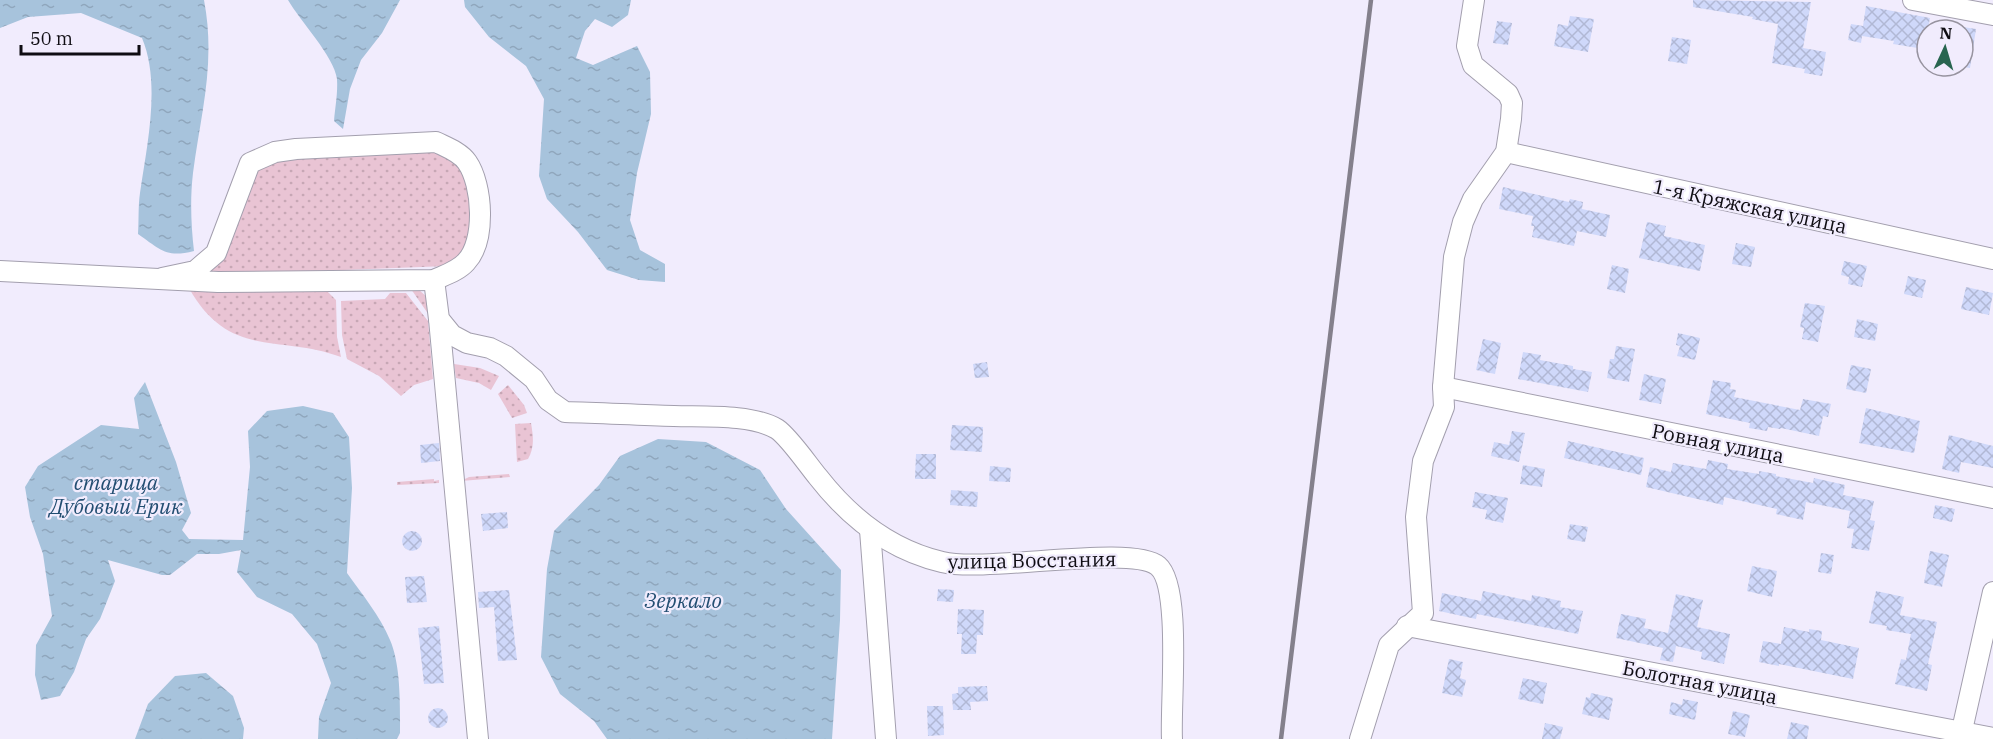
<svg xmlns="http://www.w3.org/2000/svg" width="1993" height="739" viewBox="0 0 1993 739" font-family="'IBM Plex Serif',serif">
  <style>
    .grass { fill: url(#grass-dots) }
    .water { fill: url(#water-ripples) }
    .building { fill: url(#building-cross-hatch) }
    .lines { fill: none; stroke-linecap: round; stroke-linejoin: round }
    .minor-casing { stroke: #a39fae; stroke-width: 22 }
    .minor { stroke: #fff; stroke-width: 20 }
    .rail { stroke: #84808c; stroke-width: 4.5 }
    .labels { text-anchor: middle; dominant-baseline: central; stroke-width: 4.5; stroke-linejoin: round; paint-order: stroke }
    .street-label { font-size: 20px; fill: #0f0d13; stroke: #f1ecfd }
    .water-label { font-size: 21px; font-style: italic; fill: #234e72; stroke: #f1ecfd }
  </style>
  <defs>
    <pattern id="grass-dots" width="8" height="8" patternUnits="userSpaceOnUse" patternTransform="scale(1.5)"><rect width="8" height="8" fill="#e9c4d4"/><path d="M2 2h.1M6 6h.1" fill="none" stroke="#c7a7b5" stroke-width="1.8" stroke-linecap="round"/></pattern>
    <pattern id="water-ripples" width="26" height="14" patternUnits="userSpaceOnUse" patternTransform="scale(1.5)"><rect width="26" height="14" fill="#a7c3dc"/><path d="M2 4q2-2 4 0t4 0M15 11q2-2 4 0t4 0" fill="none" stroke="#8fa6bc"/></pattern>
    <pattern id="building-cross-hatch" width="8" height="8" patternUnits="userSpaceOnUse" patternTransform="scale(1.5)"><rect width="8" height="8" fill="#cfd8fa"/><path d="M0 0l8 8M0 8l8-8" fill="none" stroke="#b1b8d5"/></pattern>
  </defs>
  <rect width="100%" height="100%" fill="#f1ecfd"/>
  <!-- grass -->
  <g class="grass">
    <polygon points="438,151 460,166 466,176 473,224 465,250 447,266 241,274 207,272 255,171 275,159"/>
    <path d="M189,288L325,289L336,300L337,337L341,357C280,334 229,360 189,288Z"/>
    <polygon points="411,289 418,289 428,298 431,318"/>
    <polygon points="390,293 406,293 428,321 433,379 414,385 401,396 379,376 347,359 342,335 341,301 385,299"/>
    <polygon points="454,364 480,368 499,376 491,390 479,383 456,378"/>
    <polygon points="508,385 524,405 527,413 512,418 498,394"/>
    <path d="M531,423C533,435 535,447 528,459L517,462L515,424Z"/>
    <polygon points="509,474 510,477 461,481 469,477"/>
    <polygon points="434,479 434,481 439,480 439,483 397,485 397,482"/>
  </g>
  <!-- water -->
  <g class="water">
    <path d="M0,0H204C216,63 201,112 193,173C190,199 191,225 194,251C166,258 161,250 138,234C139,220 138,206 140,193C147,145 161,83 142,38L81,13L28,17L0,28Z"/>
    <path d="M288,0H400L382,33L361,60L350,89L343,129L334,121C335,108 338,93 337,79C334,56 300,21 288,0Z"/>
    <polygon points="464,0 631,0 628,15 612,27 595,19 585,31 576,58 593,65 637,46 650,72 651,114 637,173 630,220 640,250 665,264 665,282 639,280 607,270 578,232 547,199 539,176 544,99 526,66 489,37 465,7"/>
    <path d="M145,382L176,462L191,513L182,530L189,539L243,540L250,467L248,431L267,411L303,406L333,413L349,437L352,488L347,573C362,594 380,616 390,640C401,665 400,706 400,733L397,739H318L319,717L331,683L317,644L292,614L257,597L237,572L241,550L219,554H197L170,575H162L108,560L115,581L100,619L86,639L74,672L60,696L41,700L35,675L36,645L52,616L43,554L30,517L25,487L38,466L101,425L139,429L134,398Z"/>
    <polygon points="658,439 706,442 760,470 786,509 841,570 840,620 832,739 607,739 594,721 560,694 541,657 547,569 554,531 599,485 620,456"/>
    <polygon points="206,673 233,696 244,728 243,739 135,739 148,704 175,676"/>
  </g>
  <!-- building -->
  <g class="building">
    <polygon points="1693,0 1811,2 1803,48 1826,52 1822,76 1804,73 1805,69 1772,63 1778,24 1752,19 1753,17 1693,7"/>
    <polygon points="1866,6 1930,18 1924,49 1893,44 1894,41 1862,36 1861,43 1848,40 1851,24 1863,26"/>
    <polygon points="1570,16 1594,19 1588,52 1554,46 1558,24 1568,26"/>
    <polygon points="1497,21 1512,23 1508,45 1493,43"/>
    <polygon points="1963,27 1976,29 1970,68 1963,67"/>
    <polygon points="1672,37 1691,40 1687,64 1668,61"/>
    <polygon points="1503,187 1569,202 1570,199 1583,202 1582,209 1610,215 1606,237 1577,231 1574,246 1532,237 1534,226 1531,226 1533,216 1499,209"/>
    <polygon points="1647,222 1666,226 1664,236 1705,245 1700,271 1639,258"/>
    <polygon points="1736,243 1755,247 1751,267 1732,264"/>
    <polygon points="1844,261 1867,266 1862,287 1848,284 1849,277 1841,275"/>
    <polygon points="1612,265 1629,269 1625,293 1607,289"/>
    <polygon points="1908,276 1926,280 1922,298 1904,294"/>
    <polygon points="1966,287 1993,293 1989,315 1961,309"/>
    <polygon points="1805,303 1825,306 1818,342 1802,339 1804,328 1800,327"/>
    <polygon points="1857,319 1878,324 1875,341 1854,337"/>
    <polygon points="1678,333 1700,338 1695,360 1677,356 1680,346 1676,345"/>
    <polygon points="1483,339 1501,343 1495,374 1476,370"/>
    <polygon points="1616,346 1635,349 1629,382 1607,378 1610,359 1614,359"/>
    <polygon points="1523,352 1541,355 1540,360 1573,366 1573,369 1592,372 1588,392 1518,379"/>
    <polygon points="987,362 989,377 975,378 973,364"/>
    <polygon points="1851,365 1871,369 1866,393 1846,389"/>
    <polygon points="1644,374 1666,379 1661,404 1639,400"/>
    <polygon points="1713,380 1731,383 1730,389 1736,390 1734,397 1800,410 1803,399 1831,404 1828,417 1823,416 1819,436 1781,428 1780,429 1768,427 1767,431 1749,428 1750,423 1706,414"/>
    <polygon points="1866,408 1920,421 1914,453 1859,443"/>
    <polygon points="952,425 983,427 982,452 950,450"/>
    <polygon points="1512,431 1525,433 1519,462 1491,456 1494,442 1509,445"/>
    <polygon points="1949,435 1993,446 1993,468 1961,462 1959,473 1942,469"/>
    <polygon points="1568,441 1644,458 1641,475 1564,458"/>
    <polygon points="439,443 440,461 421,463 420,445"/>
    <polygon points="916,454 936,454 936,479 915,479"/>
    <polygon points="1708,460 1728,464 1727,469 1759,474 1759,471 1776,474 1776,476 1813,483 1814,478 1845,485 1843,495 1874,501 1870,520 1875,521 1869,551 1851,548 1854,529 1847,528 1850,511 1806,502 1803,520 1776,514 1777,509 1724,497 1723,505 1646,487 1650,467 1671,472 1673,463 1706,469"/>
    <polygon points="1523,465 1545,469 1542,487 1520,484"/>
    <polygon points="990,466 1011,468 1010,482 989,481"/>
    <polygon points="951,490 978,492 977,507 950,505"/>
    <polygon points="1475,492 1508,498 1503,523 1485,519 1487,510 1472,507"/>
    <polygon points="1935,505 1955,509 1952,522 1933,518"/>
    <polygon points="507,512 508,528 483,531 481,514"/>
    <polygon points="1570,524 1588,527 1585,542 1567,539"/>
    <circle cx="412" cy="541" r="10"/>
    <polygon points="1930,551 1949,555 1942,587 1924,583"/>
    <polygon points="1821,553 1834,555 1831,574 1818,572"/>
    <polygon points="1752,566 1777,571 1772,597 1747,591"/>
    <polygon points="424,576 427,602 407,603 405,577"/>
    <polygon points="938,589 954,590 953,602 937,601"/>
    <polygon points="509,590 517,660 498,661 494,607 479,608 478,592"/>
    <polygon points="1483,591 1531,601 1532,595 1561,601 1560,607 1583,611 1578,634 1477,614 1476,619 1439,611 1442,593 1481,601"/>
    <polygon points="1876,591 1904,597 1900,615 1937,622 1928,664 1932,665 1927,691 1895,684 1901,659 1906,660 1911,634 1886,630 1887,626 1869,623"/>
    <polygon points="1676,594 1703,600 1697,627 1730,634 1724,664 1701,659 1702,652 1676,646 1673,662 1660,660 1663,648 1616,638 1621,614 1646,619 1644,628 1668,633"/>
    <polygon points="958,609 984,610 983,635 977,635 976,654 961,654 962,634 957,634"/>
    <polygon points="439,626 444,683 424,684 418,628"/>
    <polygon points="1784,627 1809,632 1809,629 1822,631 1821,640 1859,648 1853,679 1779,664 1779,666 1759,662 1763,641 1781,644"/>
    <polygon points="1449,659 1463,662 1460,678 1466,680 1462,697 1442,693"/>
    <polygon points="1523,678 1547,683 1543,704 1518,699"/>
    <polygon points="987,686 988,701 970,702 971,710 953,710 952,694 958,693 958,687"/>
    <polygon points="1591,693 1613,698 1609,720 1582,714 1586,697 1590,698"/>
    <polygon points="1683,699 1698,702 1695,720 1669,714 1671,702 1682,705"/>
    <polygon points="927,706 943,706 944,735 928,736"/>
    <circle cx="438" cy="718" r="10"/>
    <polygon points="1733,711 1750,715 1745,737 1728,734"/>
    <polygon points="1791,722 1809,726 1807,739 1787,739"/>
    <polygon points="1545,723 1563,727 1560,739 1542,739"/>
  </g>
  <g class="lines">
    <!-- minor casing -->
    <g class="minor-casing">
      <g id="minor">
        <polyline points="1913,0 1993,15"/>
        <polyline points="1506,152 1993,259"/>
        <path d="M0,271L218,282L434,280C445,275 458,271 466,262C486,241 483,185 467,162C460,152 446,147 436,142L296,149L275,152L250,163L216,253L195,271L162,278"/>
        <path d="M434,280L439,319L452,335L467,343L490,348L506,356L534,379L548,400L565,412C602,413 638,415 674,416C703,417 752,414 777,429C789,437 808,465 818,477C850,518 891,550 942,562C986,573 1131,544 1158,566C1182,586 1170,705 1172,739"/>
        <polyline points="439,319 478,739"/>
        <polyline points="1443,387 1993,498"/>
        <polyline points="870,530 886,739"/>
        <polyline points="1407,626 1993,738"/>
        <polyline points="1360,739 1389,645 1423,613 1416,517 1423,461 1444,407 1443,387 1454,257 1463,222 1473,199 1506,152 1511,119 1512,103 1508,94 1473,65 1467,46 1474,0"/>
        <polyline points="1960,739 1993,592"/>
      </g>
    </g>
    <!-- minor -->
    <use href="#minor" class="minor"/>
    <!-- rail -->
    <polyline class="rail" points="1281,739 1371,0"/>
  </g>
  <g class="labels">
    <!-- street labels -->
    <g class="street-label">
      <text transform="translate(1750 206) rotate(12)">1-я Кряжская улица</text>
      <text transform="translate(1718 443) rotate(11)">Ровная улица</text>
      <text transform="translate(1032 560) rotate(-1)">улица Восстания</text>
      <text transform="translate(1700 682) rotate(11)">Болотная улица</text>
    </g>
    <!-- water labels -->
    <g class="water-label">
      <text x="116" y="482">старица<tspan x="116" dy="24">Дубовый Ерик</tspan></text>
      <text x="683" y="600">Зеркало</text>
    </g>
  </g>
  <!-- north arrow -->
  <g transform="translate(1945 48) rotate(4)"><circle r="28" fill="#f1ecfd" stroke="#97939f" stroke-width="1.5"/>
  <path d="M0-4.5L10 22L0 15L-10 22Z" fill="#286550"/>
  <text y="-9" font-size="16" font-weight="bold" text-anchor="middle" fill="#0f0d13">N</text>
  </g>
  <!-- scale -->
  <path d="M21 45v9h118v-9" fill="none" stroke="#0f0d13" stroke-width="3"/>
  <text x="30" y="45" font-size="18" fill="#0f0d13" stroke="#f1ecfd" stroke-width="4.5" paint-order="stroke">50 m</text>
</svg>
